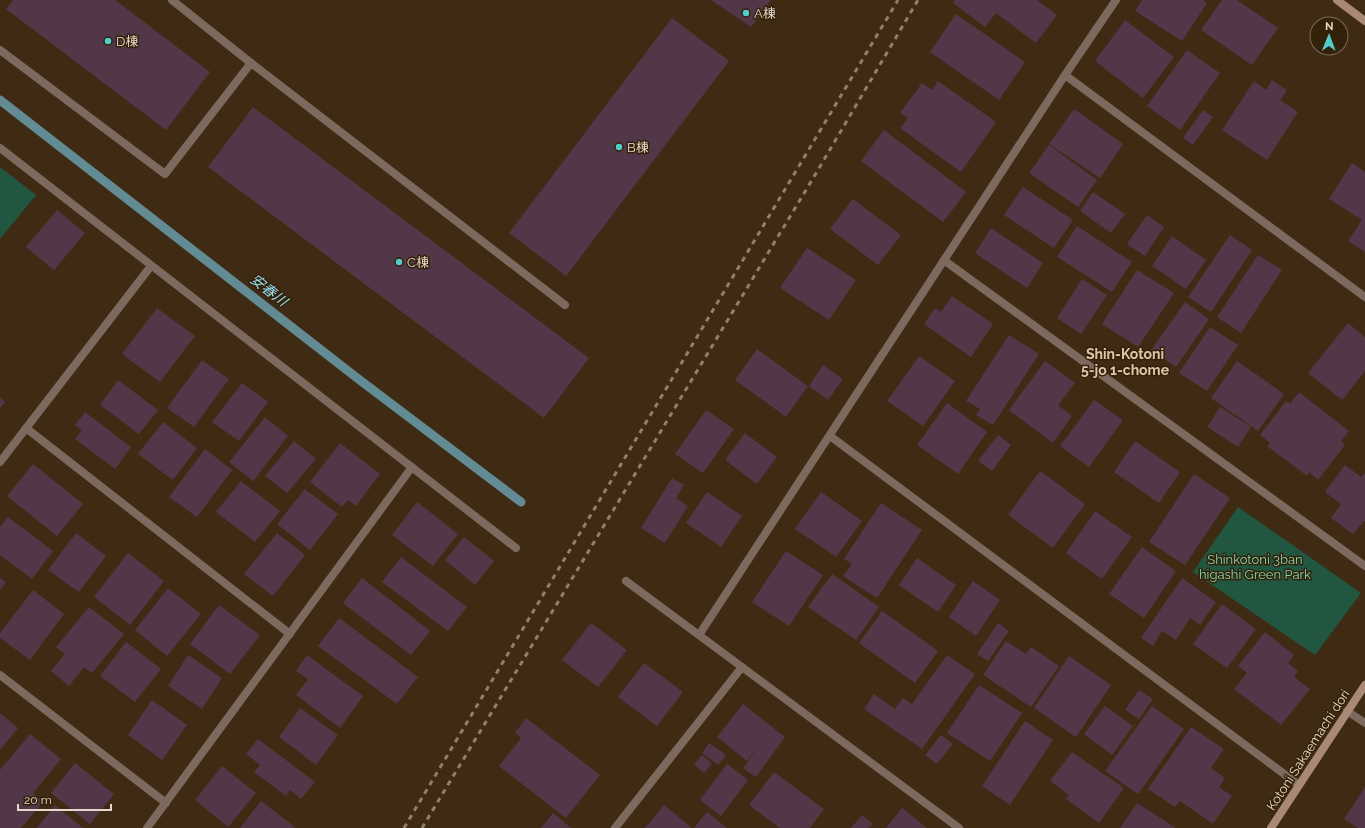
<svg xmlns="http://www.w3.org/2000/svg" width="1365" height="828" viewBox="0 0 1365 828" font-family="Raleway,'Noto Sans JP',sans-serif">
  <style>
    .green { fill: #215640 }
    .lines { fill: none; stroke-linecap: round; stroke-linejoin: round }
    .stream { stroke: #628b94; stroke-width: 9 }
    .building { fill: #523749 }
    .lane { stroke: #7d695e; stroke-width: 8 }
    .street { stroke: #7d695e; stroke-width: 8 }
    .secondary { stroke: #a98877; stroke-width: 8 }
    .rail { stroke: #907f6d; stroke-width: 3; stroke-dasharray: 5 5; stroke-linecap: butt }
    .poi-dot { fill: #53cdca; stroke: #342109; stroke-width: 1.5 }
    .labels { text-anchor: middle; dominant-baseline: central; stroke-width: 3; stroke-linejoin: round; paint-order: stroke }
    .poi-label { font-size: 13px; fill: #e6d9cb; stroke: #342109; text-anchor: start }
    .park-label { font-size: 13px; fill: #82d6b0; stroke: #342109 }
    .street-label { font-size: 13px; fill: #e6d9cb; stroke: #342109 }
    .water-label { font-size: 14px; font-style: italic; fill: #98e2f9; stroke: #342109 }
    .neighbourhood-label { font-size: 14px; font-weight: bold; fill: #dec4a9; stroke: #342109 }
  </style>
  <rect width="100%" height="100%" fill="#3f2b14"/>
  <!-- green -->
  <g class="green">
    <polygon points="0,167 36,195 0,239"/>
    <polygon points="1238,507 1361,593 1315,655 1193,572"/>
  </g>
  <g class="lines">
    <!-- stream -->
    <polyline class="stream" points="0,100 361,381 521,502"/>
  </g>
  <!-- building -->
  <g class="building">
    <polygon points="13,0 115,0 210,72 166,130 6,9"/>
    <polygon points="711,0 771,0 751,27"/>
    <polygon points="955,0 1037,0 1057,15 1036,43 996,13 985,27 953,3"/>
    <polygon points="1142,0 1203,0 1207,3 1182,41 1135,11"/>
    <polygon points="1222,0 1237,0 1278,28 1252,65 1201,30"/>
    <polygon points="956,14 1025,62 999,100 930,52"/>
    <polygon points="672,18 729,61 566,276 509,233"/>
    <polygon points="1125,20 1174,57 1143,98 1095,61"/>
    <polygon points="1187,50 1220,73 1180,130 1147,106"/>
    <polygon points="1272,80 1287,90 1280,100 1298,112 1267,160 1222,130 1254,81 1266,90"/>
    <polygon points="938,81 996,122 961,172 900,128 908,118 900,113 922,83 932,90"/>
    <polygon points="253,107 589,358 544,418 208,167"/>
    <polygon points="1074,109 1123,144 1100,178 1049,144"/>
    <polygon points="1203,110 1213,117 1193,145 1183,138"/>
    <polygon points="884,130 966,192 943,222 861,161"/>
    <polygon points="1049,145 1097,180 1078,207 1029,173"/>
    <polygon points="1352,163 1365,172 1365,252 1348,241 1362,220 1329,199"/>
    <polygon points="1023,187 1073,220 1054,248 1004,215"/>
    <polygon points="1093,192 1125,214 1111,233 1080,211"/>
    <polygon points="853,199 901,235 878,265 830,229"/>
    <polygon points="57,210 85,233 54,270 26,247"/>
    <polygon points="1147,215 1164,227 1145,256 1127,244"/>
    <polygon points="1077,226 1132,262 1112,292 1057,257"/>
    <polygon points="991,228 1043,263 1027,288 975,253"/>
    <polygon points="1230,235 1252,250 1211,312 1188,297"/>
    <polygon points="1172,236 1206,260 1186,289 1152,266"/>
    <polygon points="807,248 856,280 829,320 780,288"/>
    <polygon points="1258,255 1282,270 1241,333 1217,317"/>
    <polygon points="1137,270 1174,293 1138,347 1102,324"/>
    <polygon points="1082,279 1107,295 1081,334 1057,318"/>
    <polygon points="952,296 993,324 971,357 924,324 935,308 941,312"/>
    <polygon points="1185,302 1209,319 1176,367 1151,350"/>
    <polygon points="157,308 195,336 160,382 122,354"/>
    <polygon points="1348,323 1365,337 1365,371 1342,400 1308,373"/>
    <polygon points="1210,327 1238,345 1207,391 1179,373"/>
    <polygon points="1009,335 1039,354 993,425 976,415 980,409 966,401"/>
    <polygon points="757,349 808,386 786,417 735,380"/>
    <polygon points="919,356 955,381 923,426 887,401"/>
    <polygon points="202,360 229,379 194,427 167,408"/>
    <polygon points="1045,361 1075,383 1058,405 1072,416 1053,443 1009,410"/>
    <polygon points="1237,361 1284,394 1258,431 1211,398"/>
    <polygon points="823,365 843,379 828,400 809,386"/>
    <polygon points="118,380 158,410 139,434 100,405"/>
    <polygon points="242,383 268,402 239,441 212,422"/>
    <polygon points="1299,392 1349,431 1341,441 1345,445 1318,480 1309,472 1307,476 1267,446 1270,443 1260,435 1286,401 1290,404"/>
    <polygon points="0,397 5,402 0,408"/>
    <polygon points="1094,400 1123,420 1089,467 1060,446"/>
    <polygon points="947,403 987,432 958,474 917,445"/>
    <polygon points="1220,407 1251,427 1238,447 1207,427"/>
    <polygon points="706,410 734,429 703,473 675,454"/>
    <polygon points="85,412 131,447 115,469 75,439 82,430 75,425"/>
    <polygon points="265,417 288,436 253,481 229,462"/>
    <polygon points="163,422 197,448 173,480 138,454"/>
    <polygon points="745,433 777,457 757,484 725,460"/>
    <polygon points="998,435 1011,445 992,471 978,461"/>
    <polygon points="294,441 316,459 287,493 265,476"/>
    <polygon points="1135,441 1180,472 1159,503 1114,472"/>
    <polygon points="340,443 380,474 356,506 348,500 342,507 310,482"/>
    <polygon points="205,449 232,470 197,517 169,497"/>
    <polygon points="33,464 83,504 57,536 7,496"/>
    <polygon points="1345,465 1361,477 1365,473 1365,521 1364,521 1353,534 1331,518 1341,504 1325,492"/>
    <polygon points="1040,471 1085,504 1053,548 1008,515"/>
    <polygon points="1194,474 1230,498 1185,565 1149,542"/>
    <polygon points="672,478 684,485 676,498 688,506 665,543 641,528"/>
    <polygon points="241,481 280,511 255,542 216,512"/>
    <polygon points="305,489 338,514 310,550 277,524"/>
    <polygon points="707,492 742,516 721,547 686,523"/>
    <polygon points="821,492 862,521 836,557 795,529"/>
    <polygon points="417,502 458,534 433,566 392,535"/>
    <polygon points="881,503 922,530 877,598 843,576 852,564 844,559"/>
    <polygon points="1095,511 1132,537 1102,579 1066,553"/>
    <polygon points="8,517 53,551 32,579 0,555 0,527"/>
    <polygon points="76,533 106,556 79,592 48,570"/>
    <polygon points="277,533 305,555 273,596 244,574"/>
    <polygon points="464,537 494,561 475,585 445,560"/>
    <polygon points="1142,547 1176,571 1144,618 1109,594"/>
    <polygon points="786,551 823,575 789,626 752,602"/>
    <polygon points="128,553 164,581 130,625 94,597"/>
    <polygon points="401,557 467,607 448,631 382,582"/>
    <polygon points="917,558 956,585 938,612 899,585"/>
    <polygon points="832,574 879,607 856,640 808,607"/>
    <polygon points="0,578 6,582 0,590"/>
    <polygon points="362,578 430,631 411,655 343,603"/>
    <polygon points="1182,578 1216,602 1200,625 1190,618 1176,640 1162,631 1153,646 1141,638"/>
    <polygon points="973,581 1000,600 976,636 949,617"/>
    <polygon points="168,588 201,614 167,656 135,630"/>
    <polygon points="33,590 64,614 30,660 0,638 0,633"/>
    <polygon points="1222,604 1256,629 1227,668 1193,644"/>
    <polygon points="219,605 260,635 230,674 190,644"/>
    <polygon points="89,607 124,634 92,673 84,667 69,686 51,671 65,654 56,647"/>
    <polygon points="882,611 938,651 915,683 859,643"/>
    <polygon points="339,618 418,677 397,704 318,646"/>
    <polygon points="591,623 627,650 598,687 562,660"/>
    <polygon points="998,623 1009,631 988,661 977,654"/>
    <polygon points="1265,632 1294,655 1288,663 1298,671 1294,677 1310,689 1281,725 1234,689 1247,673 1238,666"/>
    <polygon points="1006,641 1026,654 1031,647 1059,666 1031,707 983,675"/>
    <polygon points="126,642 161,669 135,702 100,676"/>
    <polygon points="188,655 222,678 202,709 168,686"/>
    <polygon points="307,655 363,696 340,728 296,695 308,679 296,671"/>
    <polygon points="947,655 975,674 922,749 864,709 874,694 895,709 903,698 912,704"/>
    <polygon points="1069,656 1111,685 1076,737 1034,708"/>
    <polygon points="644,663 683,692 657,726 618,697"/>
    <polygon points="979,685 1022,713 990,761 947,733"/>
    <polygon points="1139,690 1153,699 1139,719 1125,710"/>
    <polygon points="152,700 187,725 162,760 128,735"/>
    <polygon points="743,704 785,737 756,777 743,768 762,742 747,761 717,737"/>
    <polygon points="1105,706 1133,726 1112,755 1084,734"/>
    <polygon points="1152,706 1184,729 1138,794 1105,771"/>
    <polygon points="300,708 338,735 316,765 279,737"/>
    <polygon points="0,713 18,728 0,750"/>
    <polygon points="526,718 600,775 566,818 499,766 521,738 515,733"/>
    <polygon points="1025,721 1053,740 1010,805 982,786"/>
    <polygon points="1191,727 1224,749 1211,768 1225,778 1219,787 1232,796 1213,824 1180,801 1175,807 1148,789"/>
    <polygon points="30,734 61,759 33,793 43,802 21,828 0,828 0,770"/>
    <polygon points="941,735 953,744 937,764 925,755"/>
    <polygon points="258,739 315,782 301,799 290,790 286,796 254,772 260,765 246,754"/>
    <polygon points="709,743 726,755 718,765 702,753"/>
    <polygon points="1072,752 1124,788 1099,823 1066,799 1069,795 1050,781"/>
    <polygon points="702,755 712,764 704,773 694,765"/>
    <polygon points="75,763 114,794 90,824 51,793"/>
    <polygon points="727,764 748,780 721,816 700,800"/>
    <polygon points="222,766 256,793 228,827 195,800"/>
    <polygon points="774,772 824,809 810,828 780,828 749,805"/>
    <polygon points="1365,787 1365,828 1358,828 1344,819"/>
    <polygon points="261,801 295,827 294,828 240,828"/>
    <polygon points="1137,803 1176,828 1120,828"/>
    <polygon points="55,805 83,828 37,828"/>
    <polygon points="664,805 692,828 645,828"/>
    <polygon points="902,808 927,828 886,828"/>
    <polygon points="707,812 727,828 694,828"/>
    <polygon points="553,813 571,828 541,828"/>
    <polygon points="862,815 873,824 869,828 851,828"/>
  </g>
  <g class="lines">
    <!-- lane -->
    <g class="lane">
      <polyline points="172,0 251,63"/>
      <polyline points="0,50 165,174 251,63 565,305"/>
    </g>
    <!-- street -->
    <g class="street">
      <polyline points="1065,75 1365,297"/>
      <polyline points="0,148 516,548"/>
      <polyline points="945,261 1365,566"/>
      <polyline points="26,428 290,634"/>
      <polyline points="830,436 1299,785"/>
      <polyline points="0,462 151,266"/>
      <polyline points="626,581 959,828"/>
      <polyline points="699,635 1065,75 1116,0"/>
      <polyline points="0,675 166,803"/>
      <polyline points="1347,711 1365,723"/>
      <polyline points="147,828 412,467"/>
      <polyline points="615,828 742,667"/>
    </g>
    <!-- secondary -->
    <g class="secondary">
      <polyline points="1337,0 1365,21"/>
      <polyline points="1271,828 1365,685"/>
    </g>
    <!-- rail -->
    <g class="rail">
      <polyline points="404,828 898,0"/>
      <polyline points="422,828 815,175 918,0"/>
    </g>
  </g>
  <!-- markers -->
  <g class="poi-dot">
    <circle cx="746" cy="13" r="4"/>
    <circle cx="108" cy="41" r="4"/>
    <circle cx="619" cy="147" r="4"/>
    <circle cx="399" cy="262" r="4"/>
  </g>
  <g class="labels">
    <!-- poi labels -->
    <g class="poi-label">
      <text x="754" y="13">A棟</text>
      <text x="116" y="41">D棟</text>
      <text x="627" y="147">B棟</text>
      <text x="407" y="262">C棟</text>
    </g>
    <!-- park labels -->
    <g class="park-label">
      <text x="1255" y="559">Shinkotoni 3ban<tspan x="1255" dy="15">higashi Green Park</tspan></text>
    </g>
    <!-- street labels -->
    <g class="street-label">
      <text transform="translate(1308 750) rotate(-57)">Kotoni Sakaemachi dori</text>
    </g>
    <!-- water labels -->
    <g class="water-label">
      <text transform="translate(269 290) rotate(38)">安春川</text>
    </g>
    <!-- neighbourhood labels -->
    <g class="neighbourhood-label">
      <text x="1125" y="354">Shin-Kotoni<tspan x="1125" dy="16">5-jo 1-chome</tspan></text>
    </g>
  </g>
  <!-- north arrow -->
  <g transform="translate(1329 36) rotate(1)"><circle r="19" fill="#342109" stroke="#7b6b57"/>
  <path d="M0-3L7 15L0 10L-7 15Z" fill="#53cdca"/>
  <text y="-6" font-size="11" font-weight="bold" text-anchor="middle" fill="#e6d9cb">N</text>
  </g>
  <!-- scale -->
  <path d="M18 804v6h93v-6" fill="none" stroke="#e6d9cb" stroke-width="2"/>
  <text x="24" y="804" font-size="12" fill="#e6d9cb" stroke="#342109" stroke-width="3" paint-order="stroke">20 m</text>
</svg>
